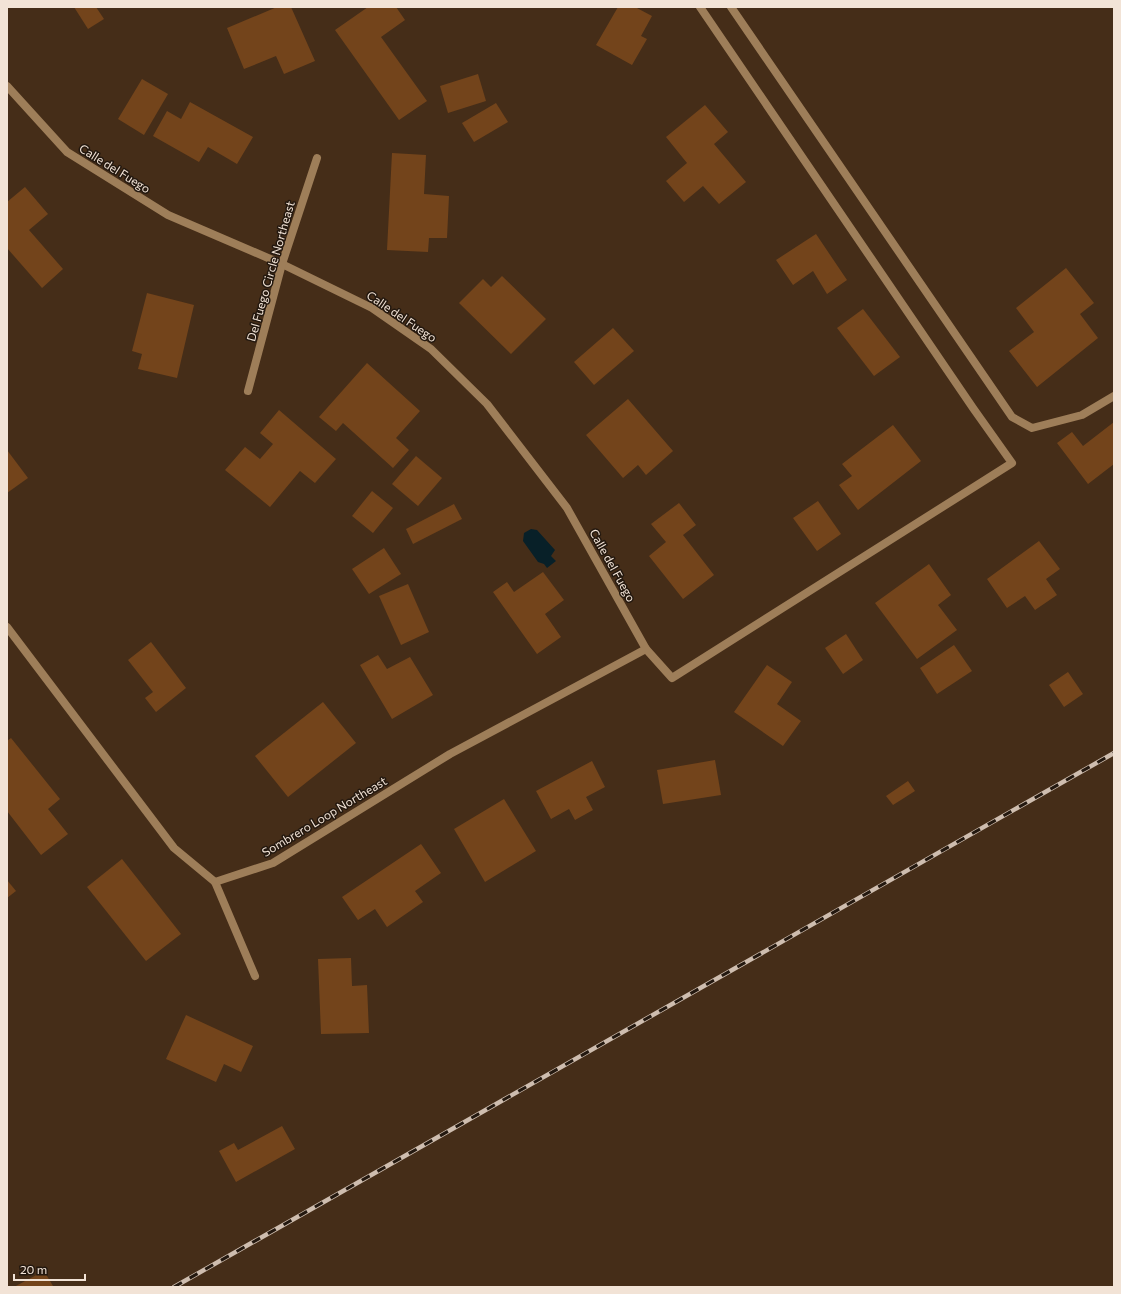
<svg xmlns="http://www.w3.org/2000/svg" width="1121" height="1294" viewBox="0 0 1121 1294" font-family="Commissioner,sans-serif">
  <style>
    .water { fill: #082028 }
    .building { fill: #73441b }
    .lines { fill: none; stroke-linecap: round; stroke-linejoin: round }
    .minor { stroke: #9e7e59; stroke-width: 8 }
    .rail-casing { stroke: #cebdaf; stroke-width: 4.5 }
    .rail { stroke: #23180f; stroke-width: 3; stroke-dasharray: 9; stroke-linecap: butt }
    .labels { text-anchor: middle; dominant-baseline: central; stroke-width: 3; stroke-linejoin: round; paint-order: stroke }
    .street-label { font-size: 12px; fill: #f2e3d6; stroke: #23180f }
  </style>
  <rect width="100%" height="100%" fill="#452d18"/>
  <!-- water -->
  <polygon class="water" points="531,529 537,530 555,550 551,556 556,561 547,568 544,564 538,562 523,541 524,533"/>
  <!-- building -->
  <g class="building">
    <polygon points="74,7 96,7 104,19 88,29"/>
    <polygon points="277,7 291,7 315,61 284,74 276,56 244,69 227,28"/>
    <polygon points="368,7 396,7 405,20 381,37 427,101 399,120 335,30"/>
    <polygon points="618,7 635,7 652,16 641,36 647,39 632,65 596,45"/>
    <polygon points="478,74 486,101 448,113 440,86"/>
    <polygon points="142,79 168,94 144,135 118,119"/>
    <polygon points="190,102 253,137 237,164 208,147 199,162 153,136 167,111 181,119"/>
    <polygon points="496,103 508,122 474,142 462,123"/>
    <polygon points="705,105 728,132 714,144 746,182 719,204 703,186 684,202 666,181 687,163 666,137"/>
    <polygon points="392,153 426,155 424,194 449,196 447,238 429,238 428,252 387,250"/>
    <polygon points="25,187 48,214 29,230 63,269 42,288 7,248 7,202"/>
    <polygon points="816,234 847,280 827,294 813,271 793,285 776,260"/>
    <polygon points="1066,268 1094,303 1080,314 1098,338 1037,387 1009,351 1034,332 1016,308"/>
    <polygon points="502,276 546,319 511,354 459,303 483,279 491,287"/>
    <polygon points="147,293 194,305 177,378 138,369 142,354 132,351"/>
    <polygon points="863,309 900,357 874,376 837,328"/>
    <polygon points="613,328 634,351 594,385 574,362"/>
    <polygon points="367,363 420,411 396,438 409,450 393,468 343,423 336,431 319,417"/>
    <polygon points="628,399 673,451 646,475 638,465 623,478 586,435"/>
    <polygon points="279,410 336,459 315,483 300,471 270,507 225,470 245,447 260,459 273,444 260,433"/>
    <polygon points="1114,422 1114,464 1088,484 1057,443 1072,432 1083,446"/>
    <polygon points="893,425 921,461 858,510 839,485 852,476 842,464"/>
    <polygon points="7,450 28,478 7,493"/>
    <polygon points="416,456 442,478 418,506 392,484"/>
    <polygon points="372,491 393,508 373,533 352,516"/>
    <polygon points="818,501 841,534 817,551 793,518"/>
    <polygon points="679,503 696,525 683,535 714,575 683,599 649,556 666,542 651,524"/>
    <polygon points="454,504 462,519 413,544 406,529"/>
    <polygon points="1039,541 1060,569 1046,579 1057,595 1035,610 1025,596 1007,608 987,579"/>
    <polygon points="384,548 401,574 369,594 352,569"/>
    <polygon points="929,564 951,595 938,605 957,630 917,659 875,603"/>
    <polygon points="543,572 564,600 545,614 561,637 537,654 493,592 507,582 514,592"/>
    <polygon points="408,584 429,632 401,645 379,596"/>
    <polygon points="846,634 863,660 843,674 825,648"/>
    <polygon points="151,642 186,688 156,712 145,698 153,692 128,660"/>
    <polygon points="954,645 972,671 937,694 920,668"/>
    <polygon points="378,655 387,669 410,657 433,695 392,719 360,665"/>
    <polygon points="767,665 792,682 777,704 801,721 783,746 734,712"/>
    <polygon points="1068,672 1083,694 1064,707 1049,685"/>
    <polygon points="323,702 356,743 288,797 255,756"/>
    <polygon points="11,738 60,799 48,809 68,834 41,855 7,811 7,741"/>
    <polygon points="715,760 721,795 663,804 657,770"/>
    <polygon points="592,761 605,787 586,797 593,810 575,820 569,809 551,819 536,791"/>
    <polygon points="908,781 915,791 893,805 886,796"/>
    <polygon points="504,799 536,851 485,882 454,829"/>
    <polygon points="421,844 441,873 415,891 423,902 387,927 375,909 358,920 342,897"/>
    <polygon points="122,859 181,934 146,961 87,887"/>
    <polygon points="7,880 16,891 7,898"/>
    <polygon points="351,958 352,986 367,985 369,1033 321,1034 318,959"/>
    <polygon points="186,1015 253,1046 241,1072 224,1064 216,1082 166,1059"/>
    <polygon points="282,1126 295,1149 236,1182 219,1151 234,1143 238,1150"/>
    <polygon points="44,1271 53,1286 14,1287"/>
  </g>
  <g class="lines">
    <!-- minor -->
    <g class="minor">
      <polyline points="731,7 1012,417 1032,428 1082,415 1114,396"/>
      <polyline points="7,86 67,152 168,215 282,264 372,308 431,349 487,404 567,508 646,649 672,678 1012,463 973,408 700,7"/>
      <polyline points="248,391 282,264 317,158"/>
      <polyline points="7,627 174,848 215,882 273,863 450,754 646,649"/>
      <polyline points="215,882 255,976"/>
    </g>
    <!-- rail casing -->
    <g class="rail-casing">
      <polyline id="rail" points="174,1287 1114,753"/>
    </g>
    <!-- rail -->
    <use href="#rail" class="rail"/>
  </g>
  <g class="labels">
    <!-- street labels -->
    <g class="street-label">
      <text transform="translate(115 168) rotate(32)">Calle del Fuego</text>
      <text transform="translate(270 271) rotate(-74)">Del Fuego Circle Northeast</text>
      <text transform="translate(402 316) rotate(34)">Calle del Fuego</text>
      <text transform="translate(613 565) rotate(61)">Calle del Fuego</text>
      <text transform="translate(324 816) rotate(-31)">Sombrero Loop Northeast</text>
    </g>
  </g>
  <!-- border -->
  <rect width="1121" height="1294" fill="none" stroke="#f2e3d6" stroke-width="16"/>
  <!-- scale -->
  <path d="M14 1274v6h71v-6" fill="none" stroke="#f2e3d6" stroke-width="2"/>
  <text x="20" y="1274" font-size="12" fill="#f2e3d6" stroke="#23180f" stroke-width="3" paint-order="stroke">20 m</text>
</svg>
